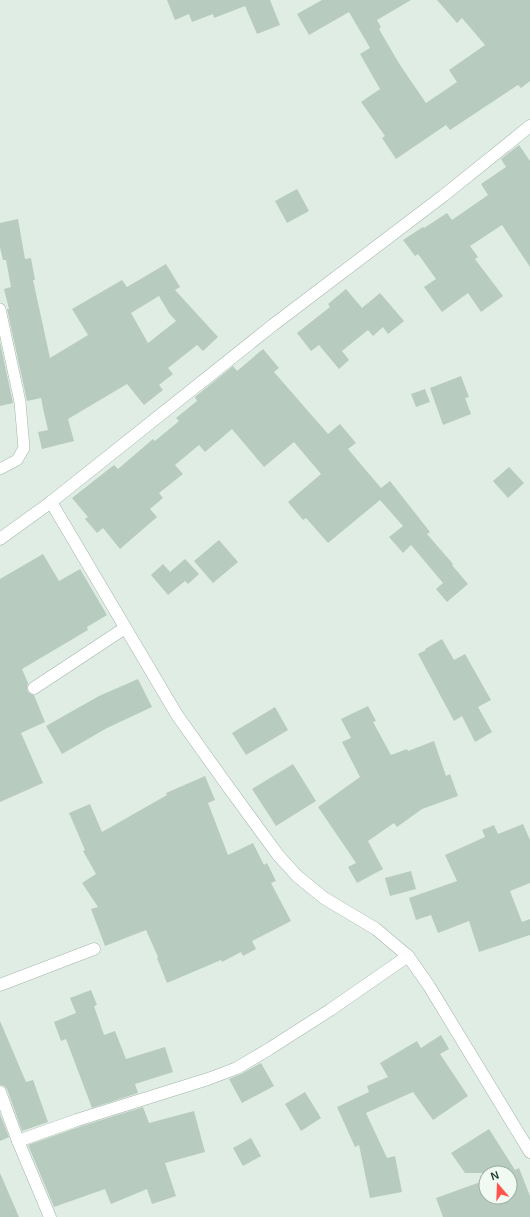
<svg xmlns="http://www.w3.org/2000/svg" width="530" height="1217" viewBox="0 0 530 1217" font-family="Helvetica,sans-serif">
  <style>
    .building { fill: #b8cbbf; fill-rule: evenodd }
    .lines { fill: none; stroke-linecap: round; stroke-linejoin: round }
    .service-casing { stroke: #a2b5aa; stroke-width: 12 }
    .minor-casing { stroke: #a2b5aa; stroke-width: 13 }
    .service { stroke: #fff; stroke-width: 11 }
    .minor { stroke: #fff; stroke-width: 12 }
  </style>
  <rect width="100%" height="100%" fill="#e0ede4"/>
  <!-- building -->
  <g class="building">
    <polygon points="167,0 270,0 280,25 257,34 245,6 214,18 213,14 192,22 189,14 175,20"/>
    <polygon points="322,0 411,0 377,20 381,27 379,29 400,65 426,103 457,82 449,70 485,45 462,18 457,23 437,0 530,0 530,81 521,88 518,85 450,130 446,125 396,159 382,138 385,136 361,102 380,89 360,54 370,48 349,12 309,35 297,14"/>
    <polygon points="519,145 530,161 530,267 502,225 470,246 478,257 475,259 503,296 481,312 468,293 442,312 424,287 436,279 418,254 415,256 403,240 423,227 424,228 447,213 452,220 488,195 481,184 506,167 501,159"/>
    <polygon points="297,189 309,211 287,223 275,201"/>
    <path d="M18,219L25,259L31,258L35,280H33L50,358L88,335L72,309L122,280L127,287L166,264L180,287L175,290L218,337L203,351L197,345L168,368L173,374L159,385L163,390L144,405L127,384L68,419L74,441L42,449L38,432L48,430L44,413L41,398L27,401L7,309H9L4,289L11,287L6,260H3L0,247V223ZM159,296L169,313L176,321L148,343L131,313Z"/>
    <polygon points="346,289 362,308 380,293 404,321 388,334 383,327 373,336 368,330 342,351 349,360 339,369 319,345 311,351 297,333 330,307 328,304"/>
    <polygon points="0,342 13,403 0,406"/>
    <polygon points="263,349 279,368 274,372 328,434 340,424 356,443 348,449 381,488 390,481 430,532 427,534 453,564 452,565 468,584 447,602 436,589 443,583 411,545 403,553 389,537 403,526 380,500 328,543 306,518 303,520 288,502 321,474 294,442 264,467 232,429 205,452 199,445 175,465 183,474 159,493 163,498 150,509 157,517 120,549 103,528 97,533 85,519 88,517 72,498 114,465 118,469 153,439 155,441 179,421 176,418 197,401 195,397 233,366 237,371"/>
    <polygon points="461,376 469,397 465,398 471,414 443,425 430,388"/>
    <polygon points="425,389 430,402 416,407 411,394"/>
    <polygon points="509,467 524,483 508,498 493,481"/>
    <polygon points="219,540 238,562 213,583 194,561"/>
    <polygon points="43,554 59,581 80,569 107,615 87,627 88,630 22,669 28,683 27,688 28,692 34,695 45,722 21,733 43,783 0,802 0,579"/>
    <polygon points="185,559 199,574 188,584 185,581 168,595 151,575 163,564 170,572"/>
    <polygon points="442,639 454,660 465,654 491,700 478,707 492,732 475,742 462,716 454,721 418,654 426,650 425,649"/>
    <polygon points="138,679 152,707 107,728 62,754 46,726 99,696"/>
    <polygon points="368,706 376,721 373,722 391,755 407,749 408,751 434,741 446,776 450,774 458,796 422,809 397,827 394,823 368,841 383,869 357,883 348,867 356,863 318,807 360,777 342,742 351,738 341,719"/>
    <polygon points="275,707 288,730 246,755 232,733"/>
    <polygon points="293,764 316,801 276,826 252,789"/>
    <polygon points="205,776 215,800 208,803 228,855 253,843 264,865 267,863 276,881 271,883 291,921 252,941 256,949 243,956 241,952 222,962 221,960 167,983 157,958 158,957 146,930 105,946 91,909 98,907 82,883 96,874 83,851 85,850 69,813 90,804 102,832 167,795 166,793"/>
    <polygon points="523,824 530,840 530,883 510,891 522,922 530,919 530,935 479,952 469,921 438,933 431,915 416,920 409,898 457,881 445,855 485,837 482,830 494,825 498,834"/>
    <polygon points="411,871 416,889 390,896 385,878"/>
    <polygon points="91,990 97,1005 94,1006 104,1035 115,1031 126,1059 165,1047 173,1072 135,1084 138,1093 92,1108 66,1039 61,1041 54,1022 76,1013 70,998"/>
    <polygon points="0,1021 26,1082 33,1080 48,1122 22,1131 7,1089 4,1086 0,1085"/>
    <polygon points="441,1035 449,1049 440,1054 468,1096 433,1120 413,1092 366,1113 387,1158 395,1156 402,1192 370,1198 359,1145 355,1147 337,1107 369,1092 367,1086 388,1077 380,1063 417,1041 421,1048"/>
    <polygon points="261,1063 274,1086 242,1103 229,1079 241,1074"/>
    <polygon points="305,1092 321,1118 301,1131 285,1104"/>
    <polygon points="143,1107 149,1123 194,1111 205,1152 165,1163 176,1196 152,1204 147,1189 111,1204 105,1189 54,1207 28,1145 79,1127"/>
    <polygon points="0,1114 9,1137 0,1141"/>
    <polygon points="489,1129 515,1170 519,1168 530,1196 530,1217 443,1217 436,1198 486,1180 486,1197 510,1197 510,1173 465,1173 451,1153"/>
    <polygon points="251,1138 261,1156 243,1166 233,1148"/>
    <polygon points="0,1173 19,1217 0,1217"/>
  </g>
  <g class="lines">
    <!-- service casing -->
    <g class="service-casing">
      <polyline id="service" points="0,309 20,402 24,448 17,460 0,469"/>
    </g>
    <!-- minor casing -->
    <g class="minor-casing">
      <g id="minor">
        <polyline points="51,502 177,715 224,781 278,855 297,876 324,898 376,929 408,956 429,986 530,1152"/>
        <polyline points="0,539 51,502 273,325 443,196 530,126"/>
        <polyline points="34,688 125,628"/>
        <polyline points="0,985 94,949"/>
        <polyline points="0,1092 18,1141 50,1217"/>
        <polyline points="18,1141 77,1120 208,1079 237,1068 269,1049 330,1010 408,956"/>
      </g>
    </g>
    <!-- service -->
    <use href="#service" class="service"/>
    <!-- minor -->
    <use href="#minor" class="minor"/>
  </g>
  <!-- north arrow -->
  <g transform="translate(498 1185) rotate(341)"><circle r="19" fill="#f1f9f3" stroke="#9dafa5"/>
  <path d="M0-3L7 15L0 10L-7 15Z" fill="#ff534c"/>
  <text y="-6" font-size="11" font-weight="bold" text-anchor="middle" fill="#1f3f30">N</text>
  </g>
</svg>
